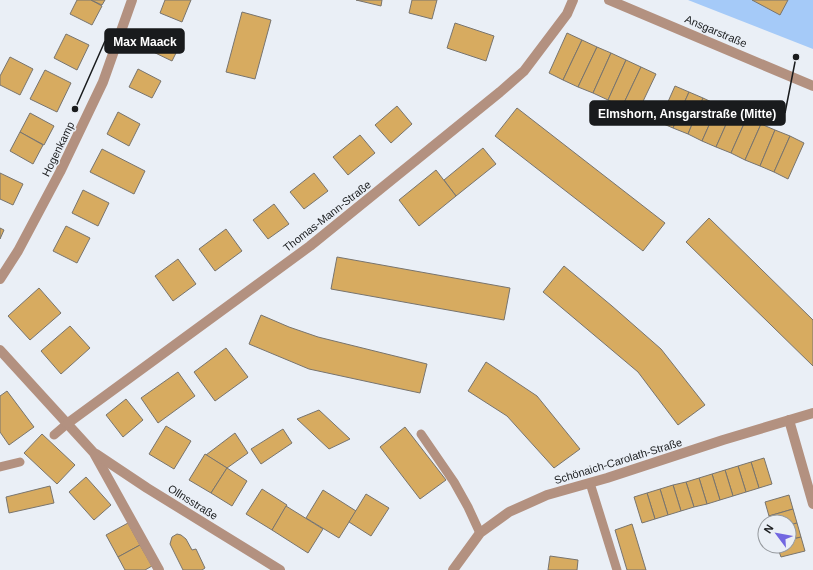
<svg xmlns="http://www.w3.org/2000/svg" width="813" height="570" viewBox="0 0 813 570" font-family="Arial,sans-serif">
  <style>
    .green { fill: #a5caf8 }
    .building { fill: #d7ab60; stroke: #78746e }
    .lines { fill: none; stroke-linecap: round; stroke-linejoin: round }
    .service { stroke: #b39180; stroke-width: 9 }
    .minor { stroke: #b39180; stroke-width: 10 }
    .tertiary { stroke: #b39180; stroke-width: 10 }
    .labels { text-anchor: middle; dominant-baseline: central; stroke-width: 3; stroke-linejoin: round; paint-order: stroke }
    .street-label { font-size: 11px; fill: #191b1d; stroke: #eaeff6 }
    .leader { fill: none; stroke: #191b1d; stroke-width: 1.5 }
    .callout-dot { fill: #191b1d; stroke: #eaeff6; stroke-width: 1.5 }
    .callout { fill: #191b1d; stroke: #191b1d; stroke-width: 1.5 }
    .callout-label { font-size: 12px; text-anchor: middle; font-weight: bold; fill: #fff }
  </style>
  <rect width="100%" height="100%" fill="#eaeff6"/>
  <!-- green -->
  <polygon class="green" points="688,0 813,0 813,49"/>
  <!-- building -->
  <g class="building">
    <polygon points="77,0 91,0 102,6 92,25 70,14"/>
    <polygon points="91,0 105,0 102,5"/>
    <polygon points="165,0 191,0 182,22 160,13"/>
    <polygon points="356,0 382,0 381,6"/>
    <polygon points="412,0 437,0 432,19 409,13"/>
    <polygon points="752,0 788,0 780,15"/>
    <polygon points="242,12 271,20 255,79 226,72"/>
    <polygon points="455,23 494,36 486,61 447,48"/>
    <polygon points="156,30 181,43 172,61 147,49"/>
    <polygon points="567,33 582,40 563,80 549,73"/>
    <polygon points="66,34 89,45 77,70 54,58"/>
    <polygon points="582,40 597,47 578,87 563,80"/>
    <polygon points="597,47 611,53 593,93 578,87"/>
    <polygon points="611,53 626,60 608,100 593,93"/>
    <polygon points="10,57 33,69 20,95 0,85 0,76"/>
    <polygon points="626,60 641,67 622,107 608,100"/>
    <polygon points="641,67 656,74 637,114 622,107"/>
    <polygon points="138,69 161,81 152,98 129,87"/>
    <polygon points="45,70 71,83 57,112 30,99"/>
    <polygon points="675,86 689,92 673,128 659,122"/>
    <polygon points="689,92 703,98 688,134 673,128"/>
    <polygon points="703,98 718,105 702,141 688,134"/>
    <polygon points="718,105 732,111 716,147 702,141"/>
    <polygon points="397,106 412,124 391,143 375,125"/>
    <polygon points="517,108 665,223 643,251 495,136"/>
    <polygon points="732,111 747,117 731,153 716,147"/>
    <polygon points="118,112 140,124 129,146 107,134"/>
    <polygon points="30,113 54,126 44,145 20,132"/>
    <polygon points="747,117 761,124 745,160 731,153"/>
    <polygon points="761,124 775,130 760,166 745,160"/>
    <polygon points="775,130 790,136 774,172 760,166"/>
    <polygon points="20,132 43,145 33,164 10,151"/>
    <polygon points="360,135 375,153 348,175 333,157"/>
    <polygon points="790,136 804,143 788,179 774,172"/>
    <polygon points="483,148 496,164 456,196 444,180"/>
    <polygon points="102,149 145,171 134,194 90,172"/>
    <polygon points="436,170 456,196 419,226 399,200"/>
    <polygon points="0,173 23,184 13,205 0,199"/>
    <polygon points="314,173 328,191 304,209 290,192"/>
    <polygon points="83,190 109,203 98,226 72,213"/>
    <polygon points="274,204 289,224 268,239 253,220"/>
    <polygon points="709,218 813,320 813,366 686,242"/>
    <polygon points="66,226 90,238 77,263 53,251"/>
    <polygon points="0,228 4,230 0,239"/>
    <polygon points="226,229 242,251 215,271 199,249"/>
    <polygon points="337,257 510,288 504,320 331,289"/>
    <polygon points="178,259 196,284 173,301 155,276"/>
    <polygon points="564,266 612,306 661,349 705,405 678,425 638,372 543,292"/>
    <polygon points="39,288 61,313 30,340 8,316"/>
    <polygon points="261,315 289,327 318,337 427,364 420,393 309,369 249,344"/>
    <polygon points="70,326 90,348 61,374 41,351"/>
    <polygon points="226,348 248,377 215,401 194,372"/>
    <polygon points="486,362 537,396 580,449 554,468 507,416 468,391"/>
    <polygon points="178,372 195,396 158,423 141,398"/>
    <polygon points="7,391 34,427 9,445 0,432 0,396"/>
    <polygon points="126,399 143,420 123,437 106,415"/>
    <polygon points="319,410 350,439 329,449 297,419"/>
    <polygon points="166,426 191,441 174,469 149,454"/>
    <polygon points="405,427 446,480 420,499 380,447"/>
    <polygon points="283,429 292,443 261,464 251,449"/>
    <polygon points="235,433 248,453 227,468 206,455"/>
    <polygon points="42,434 75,465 57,484 24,453"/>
    <polygon points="205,454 227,468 211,493 189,480"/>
    <polygon points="764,458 772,484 759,488 751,462"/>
    <polygon points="751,462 759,488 746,492 738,466"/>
    <polygon points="738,466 746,492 733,496 725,470"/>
    <polygon points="227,468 247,481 232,506 211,493"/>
    <polygon points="725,470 733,496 720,500 712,474"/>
    <polygon points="712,474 720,500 707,504 699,478"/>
    <polygon points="86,477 111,505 94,520 69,492"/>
    <polygon points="699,478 707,504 694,507 686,482"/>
    <polygon points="686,482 694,507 681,511 673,485"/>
    <polygon points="673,485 681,511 668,515 660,489"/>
    <polygon points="50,486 54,503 9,513 6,497"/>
    <polygon points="262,489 287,505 272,530 246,514"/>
    <polygon points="660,489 668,515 655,519 647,493"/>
    <polygon points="323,490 356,511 339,538 306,518"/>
    <polygon points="647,493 655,519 642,523 634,497"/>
    <polygon points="366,494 389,508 371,536 349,522"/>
    <polygon points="789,495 793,509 769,516 765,502"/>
    <polygon points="286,506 323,529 308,553 272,530"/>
    <polygon points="793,509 797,523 789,525 789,522 771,522 769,516"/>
    <polygon points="128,523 140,545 118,557 106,535"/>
    <polygon points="797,523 801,537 789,540 789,525"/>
    <polygon points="632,524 646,570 627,570 615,530"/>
    <polygon points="177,534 181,535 186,539 192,550 196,549 205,568 202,570 183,570 170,544 172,537"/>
    <polygon points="801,537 805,551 781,557 777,546 789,546 789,540"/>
    <polygon points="140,545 152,566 145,570 125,570 118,557"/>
    <polygon points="550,556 578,560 577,570 548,570"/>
  </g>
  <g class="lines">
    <!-- service -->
    <g class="service">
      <polyline points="421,434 454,482 468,507 480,533"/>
      <polyline points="54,435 68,423"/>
      <polyline points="0,467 20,462"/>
      <polyline points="590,483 617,570"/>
    </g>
    <!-- minor -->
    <g class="minor">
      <polyline points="0,279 18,251 60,172 103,82 132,0"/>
      <polyline points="0,350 94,453 159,570"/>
      <polyline points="789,420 813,504"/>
      <polyline points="68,423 310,246 500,92 524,71 567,14 573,0"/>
      <polyline points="96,454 147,488 280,570"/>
      <polyline points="453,570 480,533 509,512 547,495 607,478 723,440 813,413"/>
    </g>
    <!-- tertiary -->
    <polyline class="tertiary" points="609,0 813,86"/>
  </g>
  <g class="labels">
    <!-- street labels -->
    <g class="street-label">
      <text transform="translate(716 31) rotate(23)">Ansgarstraße</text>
      <text transform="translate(58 149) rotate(-64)">Hogenkamp</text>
      <text transform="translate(327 216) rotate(-38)">Thomas-Mann-Straße</text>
      <text transform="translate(618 461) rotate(-17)">Schönaich-Carolath-Straße</text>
      <text transform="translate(193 502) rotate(32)">Ollnsstraße</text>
    </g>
  </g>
  <!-- callouts -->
  <path class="leader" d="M75 109L105 41M796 57L785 113"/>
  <g class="callout-dot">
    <circle cx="75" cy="109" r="4"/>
    <circle cx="796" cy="57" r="4"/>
  </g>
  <g class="callout">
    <rect x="105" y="29" width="79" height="24" rx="4"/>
    <rect x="590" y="101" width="195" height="24" rx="4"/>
  </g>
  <g class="callout-label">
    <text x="145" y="46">Max Maack</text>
    <text x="687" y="118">Elmshorn, Ansgarstraße (Mitte)</text>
  </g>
  <!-- north arrow -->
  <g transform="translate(777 534) rotate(302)"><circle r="19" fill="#eaeff6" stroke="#969a9f"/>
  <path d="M0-3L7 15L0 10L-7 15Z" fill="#7267e1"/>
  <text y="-6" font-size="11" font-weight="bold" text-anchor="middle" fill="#191b1d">N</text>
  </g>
</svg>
